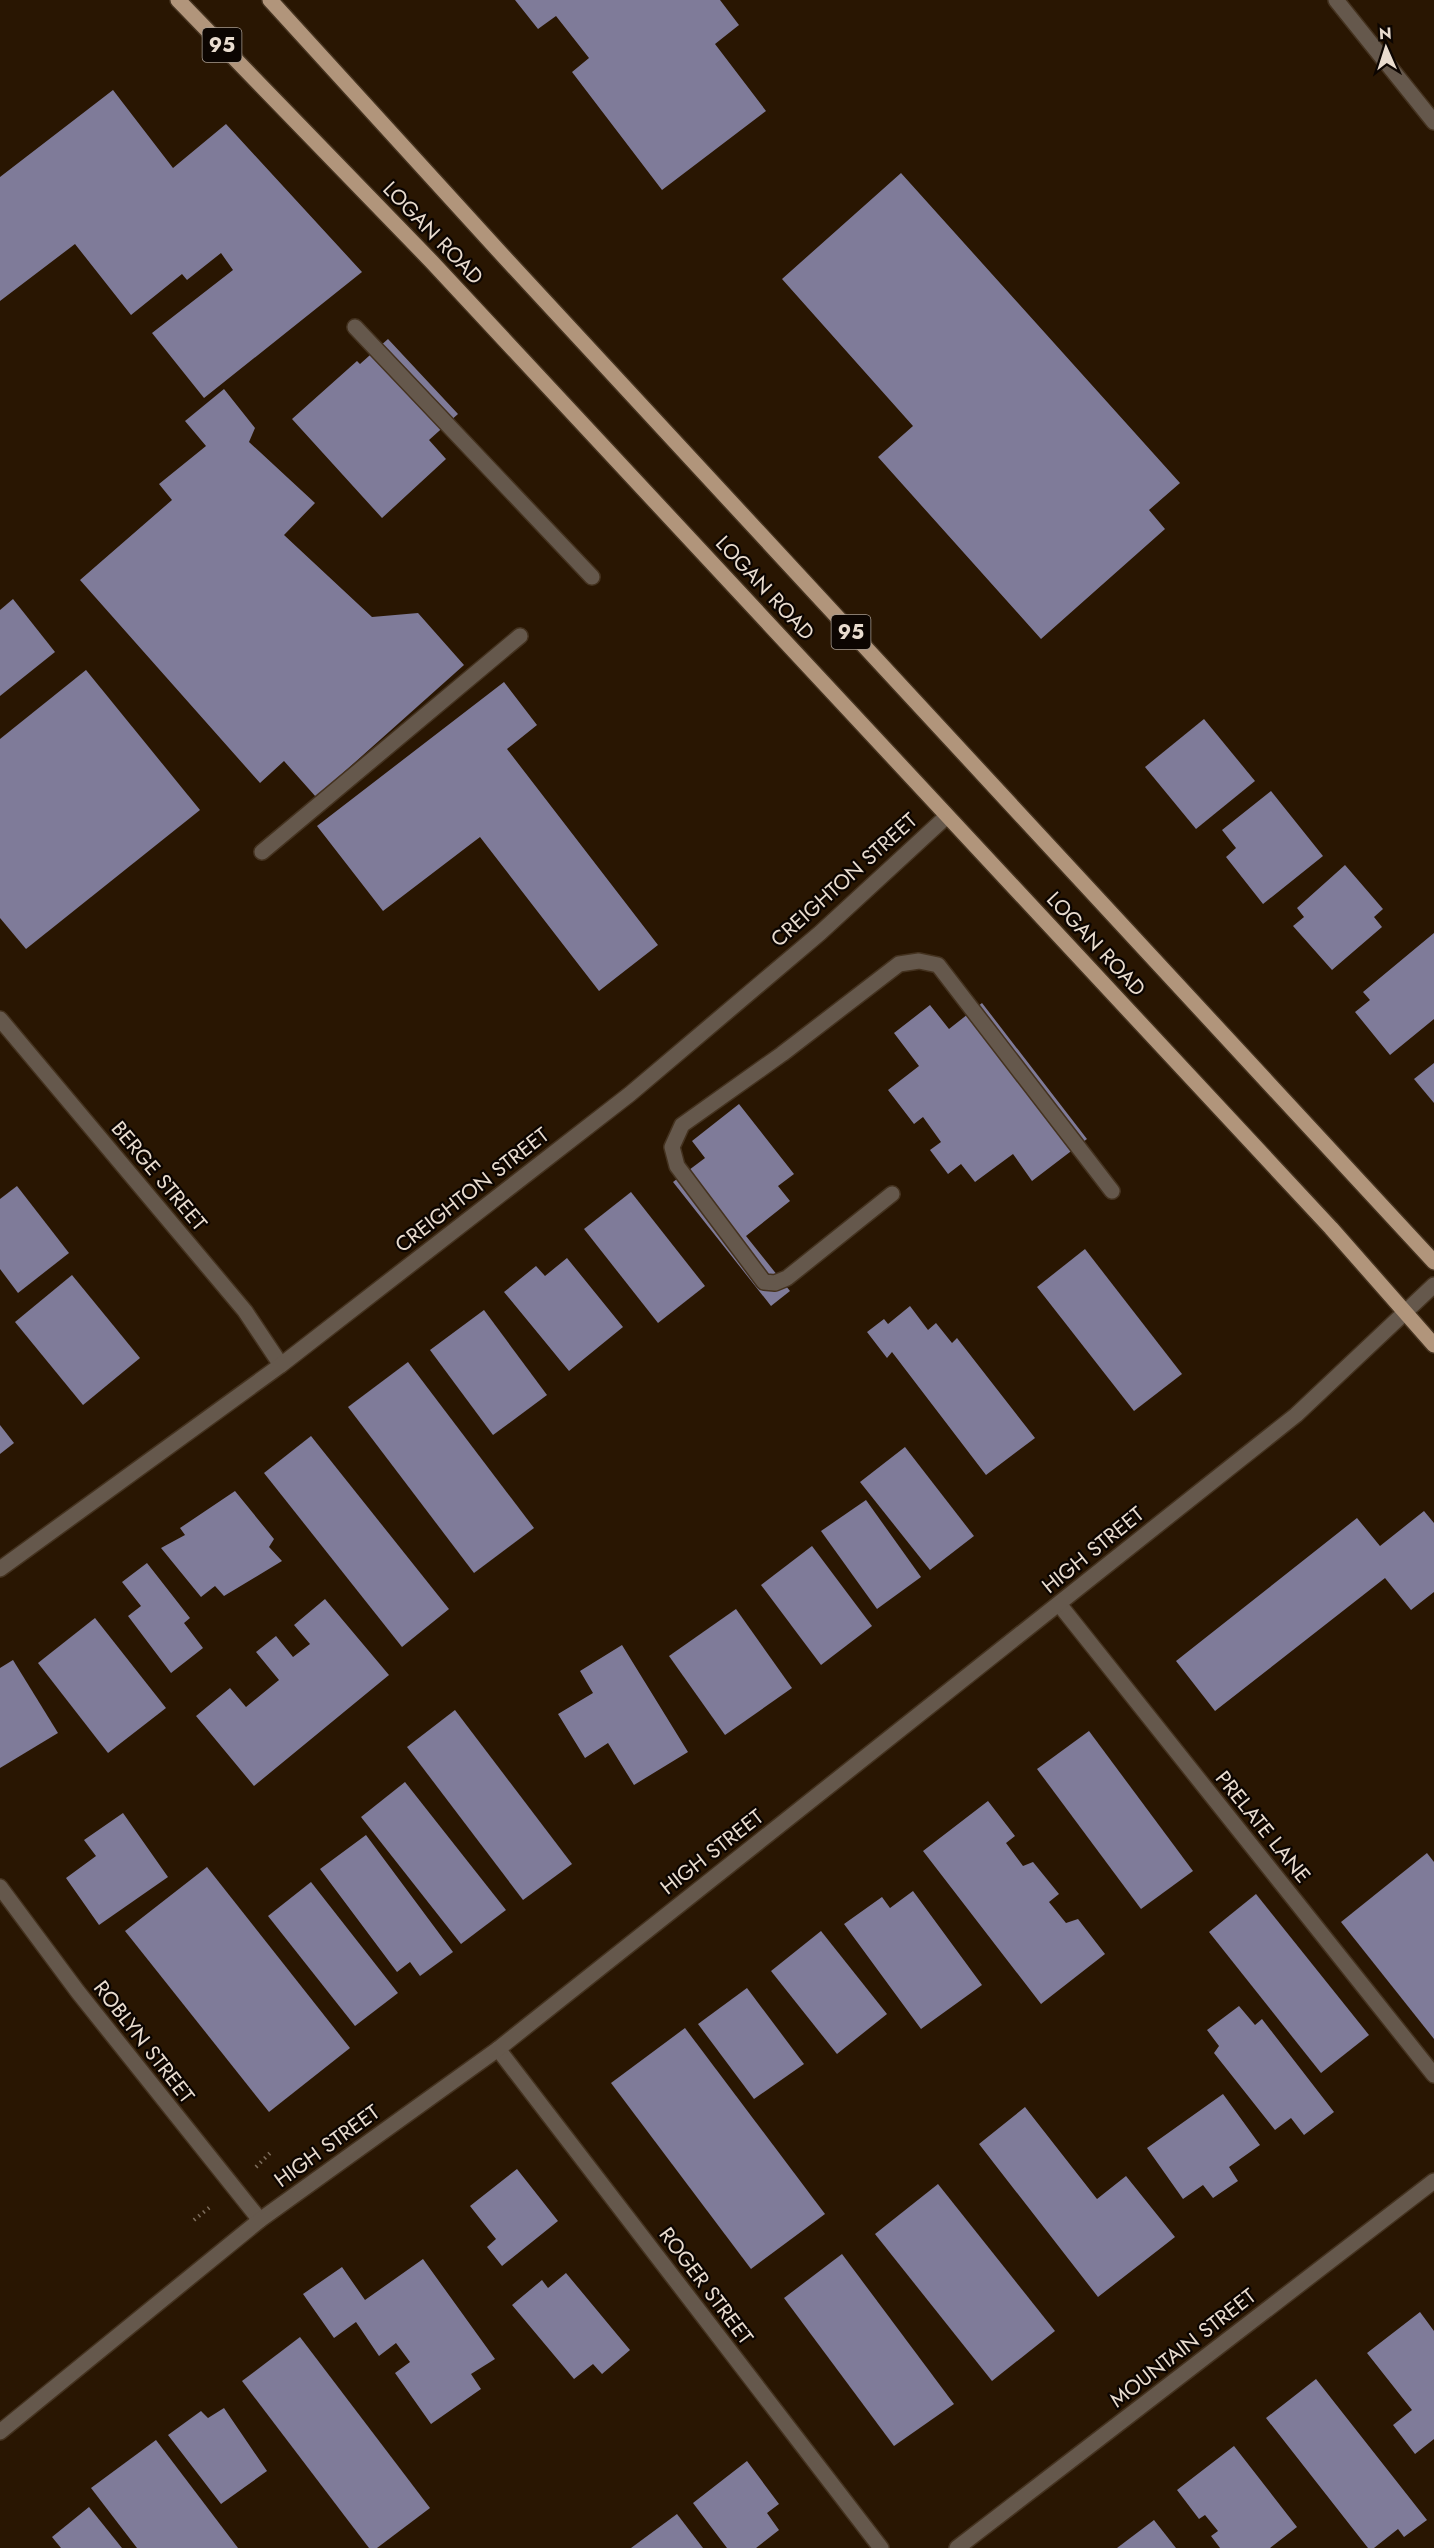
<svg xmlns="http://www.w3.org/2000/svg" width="1434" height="2548" viewBox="0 0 1434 2548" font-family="Jost,sans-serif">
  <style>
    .building { fill: #7f7b99 }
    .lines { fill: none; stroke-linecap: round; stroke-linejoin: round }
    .minor-casing { stroke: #44321f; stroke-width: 18 }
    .major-casing { stroke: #44321f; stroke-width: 18 }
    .path { stroke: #7d6d5c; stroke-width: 4; stroke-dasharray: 1.5 4.5; stroke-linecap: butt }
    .minor { stroke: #65584c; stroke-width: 15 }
    .major { stroke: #b1957b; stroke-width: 15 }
    .labels { text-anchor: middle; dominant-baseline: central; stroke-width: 4.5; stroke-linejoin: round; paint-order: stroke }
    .shield { fill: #0c0501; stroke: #a79c91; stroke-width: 1.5 }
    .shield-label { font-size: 20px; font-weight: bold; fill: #e9dccf }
    .street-label { font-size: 21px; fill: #e9dccf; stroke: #0c0501 }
  </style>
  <rect width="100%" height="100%" fill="#291602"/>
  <!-- building -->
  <g class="building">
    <polygon points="515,0 720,0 739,25 715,44 766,111 662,190 572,72 589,58 556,16 538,29"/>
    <polygon points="113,90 173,168 226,124 362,272 204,398 152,333 233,270 221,253 187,280 182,274 131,315 75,244 0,301 0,177"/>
    <polygon points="901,173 1180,483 1149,510 1165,529 1041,639 878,457 913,426 782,279"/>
    <polygon points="388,339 458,414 429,440 446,459 382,518 292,419 357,361 360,364"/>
    <polygon points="224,389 255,428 249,442 315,503 284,535 372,617 418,613 464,665 316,797 284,761 260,783 80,580 172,500 159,484 206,446 185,421"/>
    <polygon points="13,599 55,652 0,696 0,610"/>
    <polygon points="86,670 200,810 26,949 0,918 0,739"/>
    <polygon points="504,682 537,725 507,749 658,945 599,991 480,837 383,911 317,826"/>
    <polygon points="1204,719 1255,781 1196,829 1145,767"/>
    <polygon points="1271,791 1323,856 1263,904 1226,857 1236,848 1222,830"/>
    <polygon points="1345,865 1383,909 1374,917 1382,927 1332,970 1293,926 1304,917 1297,908"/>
    <polygon points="1434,933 1434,1019 1390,1055 1355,1012 1370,1000 1363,992"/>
    <polygon points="982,1003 1087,1139 1032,1181 1013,1154 975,1182 961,1164 948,1174 930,1150 941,1142 923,1117 914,1124 888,1090 919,1066 894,1033 930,1005 949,1029"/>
    <polygon points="1434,1063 1434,1103 1414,1079"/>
    <polygon points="739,1104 794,1174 778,1186 790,1201 746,1236 790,1291 771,1306 673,1182 705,1158 692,1141"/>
    <polygon points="17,1186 69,1253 18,1293 0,1269 0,1199"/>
    <polygon points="631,1192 705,1286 658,1323 584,1229"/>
    <polygon points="1085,1249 1182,1374 1134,1411 1037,1287"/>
    <polygon points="567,1258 623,1327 569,1371 504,1292 536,1266 545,1276"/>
    <polygon points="72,1275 140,1358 83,1405 15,1322"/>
    <polygon points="910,1306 928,1330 936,1323 952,1343 957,1338 1035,1438 986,1475 892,1352 887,1358 867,1332 884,1319 888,1324"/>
    <polygon points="484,1310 547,1395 493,1435 430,1350"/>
    <polygon points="408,1362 534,1528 474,1573 348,1407"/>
    <polygon points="0,1425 14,1443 0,1454"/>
    <polygon points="311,1436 449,1609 402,1647 264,1473"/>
    <polygon points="905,1447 974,1536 930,1570 860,1482"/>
    <polygon points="235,1491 274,1539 269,1547 282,1561 224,1596 215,1586 201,1597 161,1548 185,1535 180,1528"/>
    <polygon points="866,1500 921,1577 877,1609 821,1531"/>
    <polygon points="1424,1511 1434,1523 1434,1592 1411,1610 1385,1578 1215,1711 1176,1661 1357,1518 1380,1546"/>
    <polygon points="812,1546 872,1626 821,1665 761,1585"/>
    <polygon points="147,1563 190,1618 184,1623 203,1648 171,1673 128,1616 141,1606 122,1582"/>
    <polygon points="325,1599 389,1675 254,1786 196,1716 230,1688 246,1707 279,1680 256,1652 276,1636 293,1657 310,1644 294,1625"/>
    <polygon points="736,1609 792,1688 725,1735 669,1656"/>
    <polygon points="95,1618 166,1708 108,1753 38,1663"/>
    <polygon points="622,1645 688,1752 634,1785 608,1743 585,1758 558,1714 593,1693 580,1671"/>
    <polygon points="13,1660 58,1733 0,1768 0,1668"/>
    <polygon points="455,1710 572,1864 523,1900 407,1747"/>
    <polygon points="1089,1731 1193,1871 1141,1909 1037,1769"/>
    <polygon points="405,1782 506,1910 461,1944 361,1817"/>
    <polygon points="988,1801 1015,1836 1006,1843 1023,1866 1033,1862 1059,1894 1049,1902 1066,1923 1078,1919 1105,1954 1041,2004 923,1851"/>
    <polygon points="123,1813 168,1877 99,1925 66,1878 96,1856 84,1840"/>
    <polygon points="366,1835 453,1952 420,1976 410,1962 397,1972 320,1869"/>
    <polygon points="1427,1853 1434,1862 1434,2039 1341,1922"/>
    <polygon points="207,1867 350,2048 269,2112 125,1931"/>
    <polygon points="311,1882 398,1993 355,2026 268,1916"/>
    <polygon points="913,1891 982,1985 921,2029 844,1924 882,1897 890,1908"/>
    <polygon points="1256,1894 1369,2035 1321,2073 1209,1932"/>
    <polygon points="821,1931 887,2014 837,2054 771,1971"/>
    <polygon points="747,1988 804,2064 754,2099 698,2024"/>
    <polygon points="1239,2006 1255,2025 1262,2019 1334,2112 1304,2135 1291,2118 1275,2130 1214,2053 1219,2046 1207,2030"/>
    <polygon points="685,2028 825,2214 751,2269 611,2083"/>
    <polygon points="1223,2094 1260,2145 1229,2167 1238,2181 1213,2198 1203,2185 1183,2199 1147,2148"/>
    <polygon points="1025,2107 1097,2199 1126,2176 1175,2237 1098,2297 979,2144"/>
    <polygon points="517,2169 558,2221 502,2266 487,2247 496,2239 470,2206"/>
    <polygon points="938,2184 1055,2331 992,2381 875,2234"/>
    <polygon points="842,2254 954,2404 894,2446 784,2298"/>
    <polygon points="423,2259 495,2359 471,2374 481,2389 431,2424 395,2373 410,2362 396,2343 379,2356 356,2322 334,2338 303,2294 342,2267 365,2300"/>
    <polygon points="566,2273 630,2350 602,2374 593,2364 574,2379 512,2305 542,2280 548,2288"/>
    <polygon points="1420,2312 1434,2331 1434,2439 1415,2454 1393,2425 1412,2410 1367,2353"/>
    <polygon points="300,2337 430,2508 377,2548 369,2548 242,2381"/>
    <polygon points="1316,2379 1427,2520 1404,2537 1398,2529 1374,2548 1368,2548 1266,2418"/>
    <polygon points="224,2408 267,2471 221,2504 168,2435 201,2411 208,2418"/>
    <polygon points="156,2440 238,2548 137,2548 91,2488"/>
    <polygon points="1234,2446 1297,2527 1270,2548 1220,2548 1211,2536 1218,2531 1205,2515 1199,2519 1177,2490"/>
    <polygon points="747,2461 779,2504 767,2513 779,2530 756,2548 727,2548 693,2503"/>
    <polygon points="89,2507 122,2548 61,2548 52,2537"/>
    <polygon points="677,2514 703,2548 631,2548"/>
    <polygon points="1154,2520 1176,2548 1117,2548"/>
  </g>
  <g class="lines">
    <!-- minor casing -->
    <g class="minor-casing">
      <g id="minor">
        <polyline points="1336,0 1434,122"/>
        <polyline points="355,327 592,577"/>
        <polyline points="262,852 520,636"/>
        <polyline points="0,1019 245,1311 281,1365"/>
        <polyline points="892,1194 787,1278 775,1283 764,1282 677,1166 672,1147 682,1125 782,1054 899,964 919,961 938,965 1112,1191"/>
        <polyline points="0,1569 281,1365 630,1094 820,933 947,816"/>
        <polyline points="1059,1604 1434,2075"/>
        <polyline points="0,1887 78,1992 260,2220"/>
        <polyline points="498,2049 881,2548"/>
        <polyline points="0,2432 260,2220 498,2049 1296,1415 1434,1285"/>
        <polyline points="957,2548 1434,2181"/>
      </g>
    </g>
    <!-- major casing -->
    <g class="major-casing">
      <g id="major">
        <polyline points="178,0 431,261 1331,1228 1434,1345"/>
        <polyline points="270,0 507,260 1434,1262"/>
      </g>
    </g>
    <!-- path -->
    <g class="path">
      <polyline points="256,2167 270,2153"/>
      <polyline points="194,2220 210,2207"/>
    </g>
    <!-- minor -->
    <use href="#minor" class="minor"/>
    <!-- major -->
    <use href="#major" class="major"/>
  </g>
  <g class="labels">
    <!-- shield labels -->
    <g class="shield">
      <rect x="202.5" y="28" width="39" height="34" rx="4.5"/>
      <rect x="831.5" y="615" width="39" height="34" rx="4.5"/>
    </g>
    <g class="shield-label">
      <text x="222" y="45">95</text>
      <text x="851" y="632">95</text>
    </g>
    <!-- street labels -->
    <g class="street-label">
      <text transform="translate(433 233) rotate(46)">LOGAN ROAD</text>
      <text transform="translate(765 588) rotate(47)">LOGAN ROAD</text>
      <text transform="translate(844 880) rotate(-42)">CREIGHTON STREET</text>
      <text transform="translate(1096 944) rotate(47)">LOGAN ROAD</text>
      <text transform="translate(159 1176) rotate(50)">BERGE STREET</text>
      <text transform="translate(472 1190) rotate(-38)">CREIGHTON STREET</text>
      <text transform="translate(1093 1550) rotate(-39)">HIGH STREET</text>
      <text transform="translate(1263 1827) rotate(51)">PRELATE LANE</text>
      <text transform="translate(712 1852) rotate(-38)">HIGH STREET</text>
      <text transform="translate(144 2042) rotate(52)">ROBLYN STREET</text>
      <text transform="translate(327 2146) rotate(-36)">HIGH STREET</text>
      <text transform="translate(706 2286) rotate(53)">ROGER STREET</text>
      <text transform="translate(1183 2348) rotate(-38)">MOUNTAIN STREET</text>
    </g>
  </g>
  <!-- north arrow -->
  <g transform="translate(1386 48) rotate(357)" stroke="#0c0501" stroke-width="4.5" paint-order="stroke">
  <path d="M0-4.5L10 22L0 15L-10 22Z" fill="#e9dccf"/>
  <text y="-9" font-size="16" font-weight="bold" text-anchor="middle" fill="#e9dccf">N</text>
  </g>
</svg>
